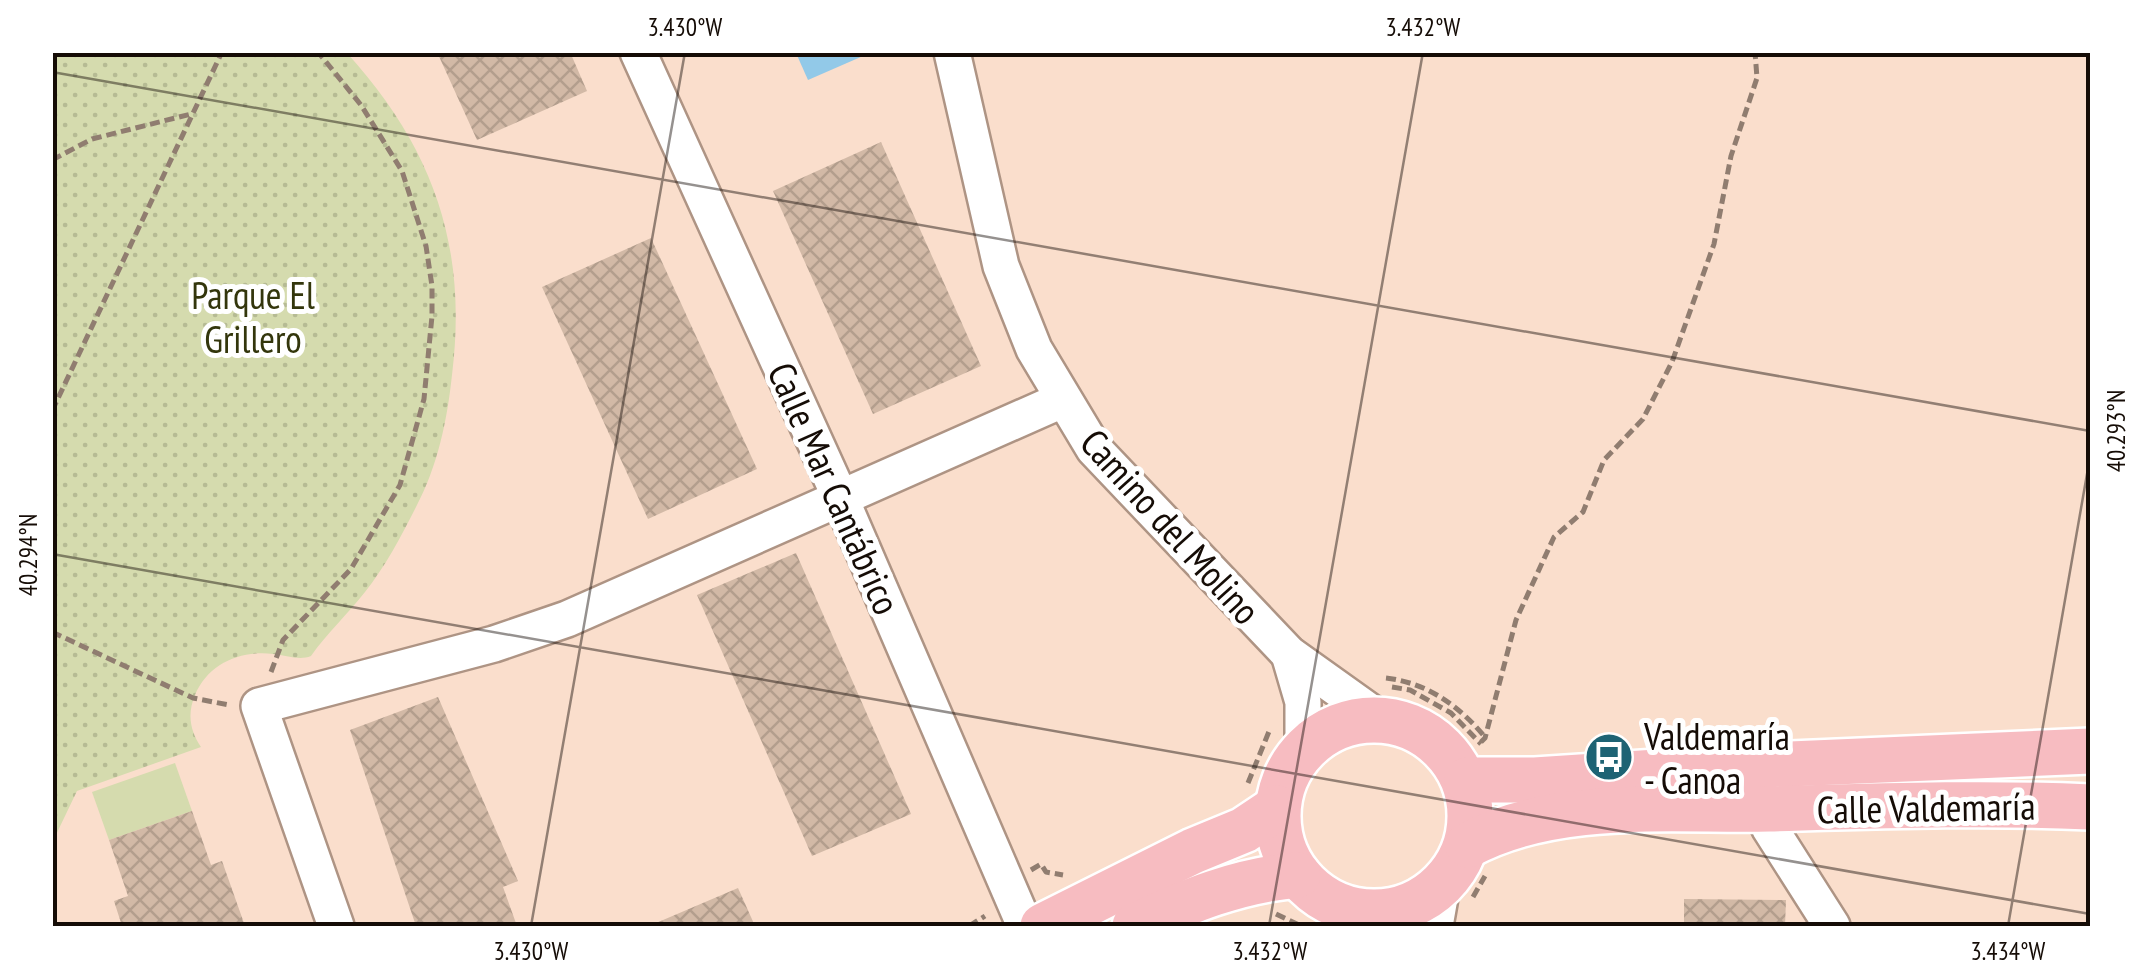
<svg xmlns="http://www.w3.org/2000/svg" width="2143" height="979" viewBox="0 0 2143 979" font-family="'PT Sans Narrow',sans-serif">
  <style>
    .grass { fill: #d5dbae }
    .park { fill: url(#park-dots) }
    .water { fill: #92c9e8 }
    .building { fill: url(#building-cross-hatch) }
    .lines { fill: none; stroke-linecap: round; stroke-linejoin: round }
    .minor-casing { stroke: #ae9484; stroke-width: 40 }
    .major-casing { stroke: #fff; stroke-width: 50 }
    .path { stroke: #907d70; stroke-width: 5; stroke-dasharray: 10 5; stroke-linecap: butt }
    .minor { stroke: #fff; stroke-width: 35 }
    .major { stroke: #f7bcc1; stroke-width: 45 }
    .ticks { fill: none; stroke: #150c06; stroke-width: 2.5; stroke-opacity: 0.45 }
    .labels { text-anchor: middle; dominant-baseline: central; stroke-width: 10; stroke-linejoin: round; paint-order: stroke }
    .park-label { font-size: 38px; fill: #33360c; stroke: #fff }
    .street-label { font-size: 38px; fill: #150c06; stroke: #fff }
    .poi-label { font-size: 38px; fill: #150c06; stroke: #fff; text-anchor: start }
    .neatline { fill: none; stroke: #150c06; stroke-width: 4 }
    .ticks-label { font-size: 25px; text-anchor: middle; fill: #150c06 }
  </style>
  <defs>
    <pattern id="park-dots" width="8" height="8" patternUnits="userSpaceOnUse" patternTransform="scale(2.5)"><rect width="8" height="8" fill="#d5dbae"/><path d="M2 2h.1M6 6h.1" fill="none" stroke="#b6bb94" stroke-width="1.8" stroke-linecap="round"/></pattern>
    <pattern id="building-cross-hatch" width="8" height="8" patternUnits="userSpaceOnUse" patternTransform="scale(2.5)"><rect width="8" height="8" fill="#d2b9a6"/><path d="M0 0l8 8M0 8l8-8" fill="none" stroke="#b39e8d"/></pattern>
  </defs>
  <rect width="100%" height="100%" fill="#fadecc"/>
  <!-- grass -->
  <polygon class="grass" points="175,763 192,811 109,840 92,792"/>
  <!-- park -->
  <path class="park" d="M53,52L347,53C433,148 468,246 452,375C447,421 438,465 416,507C402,535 385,567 365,592C348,614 327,633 311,656C299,661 286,655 273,654C240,650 208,664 195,695C187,714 190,731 201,747L77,791L53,841Z"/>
  <!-- water -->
  <polygon class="water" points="796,53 862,53 863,56 808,80"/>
  <!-- building -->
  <g class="building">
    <polygon points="437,52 570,52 587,91 477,140"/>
    <polygon points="881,142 981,366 873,414 773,191"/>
    <polygon points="651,238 757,469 648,519 542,287"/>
    <polygon points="796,553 911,814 812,856 697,595"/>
    <polygon points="438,697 518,881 503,887 517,926 416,926 350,730"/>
    <polygon points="192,811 211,865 222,861 245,926 122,926 114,901 128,896 109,840"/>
    <polygon points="738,888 755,926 649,926"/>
    <polygon points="1684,899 1786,900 1785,926 1684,926"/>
  </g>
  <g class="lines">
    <!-- minor casing -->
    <g class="minor-casing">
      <g id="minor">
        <polyline points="638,52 840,497 1025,926"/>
        <polyline points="952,52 1001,266 1034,349 1094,449 1289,654 1380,719"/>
        <polyline points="1289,654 1303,702 1303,749"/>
        <polyline points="1769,809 1769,827 1832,926"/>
        <polyline points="1378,913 1394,926"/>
        <polyline points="336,926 259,706 494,644 567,619 1062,400"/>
        <polyline points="1435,926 1442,886"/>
      </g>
    </g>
    <!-- major casing -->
    <g class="major-casing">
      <g id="major">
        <circle cx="1374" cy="816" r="96"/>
        <polyline points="1467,780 1535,780 1764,765 2090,751"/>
        <path d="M1468,845C1556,798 1670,811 1769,809C1876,806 1983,802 2090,807"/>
        <polyline points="1043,926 1193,851 1244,830 1277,808"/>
        <path d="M1135,926C1187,901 1239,880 1298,875"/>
      </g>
    </g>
    <!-- path -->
    <g class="path">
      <polyline points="52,160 92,139 191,114"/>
      <polyline points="52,411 222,52"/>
      <polyline points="52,632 193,698 229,705"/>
      <polyline points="271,672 283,640 351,569 400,485 424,399 432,316 432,286 426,246 402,171 361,105 318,52"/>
      <path d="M1386,678C1428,683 1459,706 1485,737"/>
      <polyline points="1392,687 1410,690 1451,713 1481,744"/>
      <polyline points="1481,742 1485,738 1516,620 1554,537 1583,512 1604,460 1643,419 1672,362 1714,244 1731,156 1757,78 1755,52"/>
      <polyline points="1248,783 1270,729"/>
      <polyline points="1031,870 1041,864 1046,872 1063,875"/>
      <polyline points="1473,897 1485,876"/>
      <polyline points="1276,914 1301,926"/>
      <polyline points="969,926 985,916"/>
    </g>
    <!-- minor -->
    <use href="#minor" class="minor"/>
    <!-- major -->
    <use href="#major" class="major"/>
  </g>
  <!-- ticks -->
  <path class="ticks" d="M52,72L2090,431M52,554L2090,914M531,926L685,52M1269,926L1423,52M2008,926L2090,457"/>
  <!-- icons -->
  <defs>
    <g id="bus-disc" transform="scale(2.5)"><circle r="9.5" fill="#1e6374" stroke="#fff"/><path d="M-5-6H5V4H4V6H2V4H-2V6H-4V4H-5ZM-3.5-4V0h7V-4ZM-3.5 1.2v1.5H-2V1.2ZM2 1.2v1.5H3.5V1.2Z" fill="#fff"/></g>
  </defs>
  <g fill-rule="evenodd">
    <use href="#bus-disc" x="1609" y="757"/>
  </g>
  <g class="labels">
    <!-- park labels -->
    <g class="park-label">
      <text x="253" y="294">Parque El<tspan x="253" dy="44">Grillero</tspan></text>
    </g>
    <!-- street labels -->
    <g class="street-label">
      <text transform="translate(835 488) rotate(66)">Calle Mar Cantábrico</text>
      <text transform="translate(1171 526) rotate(48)">Camino del Molino</text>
      <text transform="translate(1926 807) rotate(-1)">Calle Valdemaría</text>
    </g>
    <!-- poi labels -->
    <g class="poi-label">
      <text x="1644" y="735">Valdemaría<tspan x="1644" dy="44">- Canoa</tspan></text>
    </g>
  </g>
  <!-- border -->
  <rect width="2143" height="979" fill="none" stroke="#ffffff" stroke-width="110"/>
  <rect x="55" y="55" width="2033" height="869" class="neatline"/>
  <g class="ticks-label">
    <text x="685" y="36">3.430°W</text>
    <text x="1423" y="36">3.432°W</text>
    <text transform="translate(2116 431) rotate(-90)" y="9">40.293°N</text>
    <text transform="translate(28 555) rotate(-90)" y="9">40.294°N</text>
    <text x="531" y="960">3.430°W</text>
    <text x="1270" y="960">3.432°W</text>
    <text x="2008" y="960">3.434°W</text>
  </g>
</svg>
